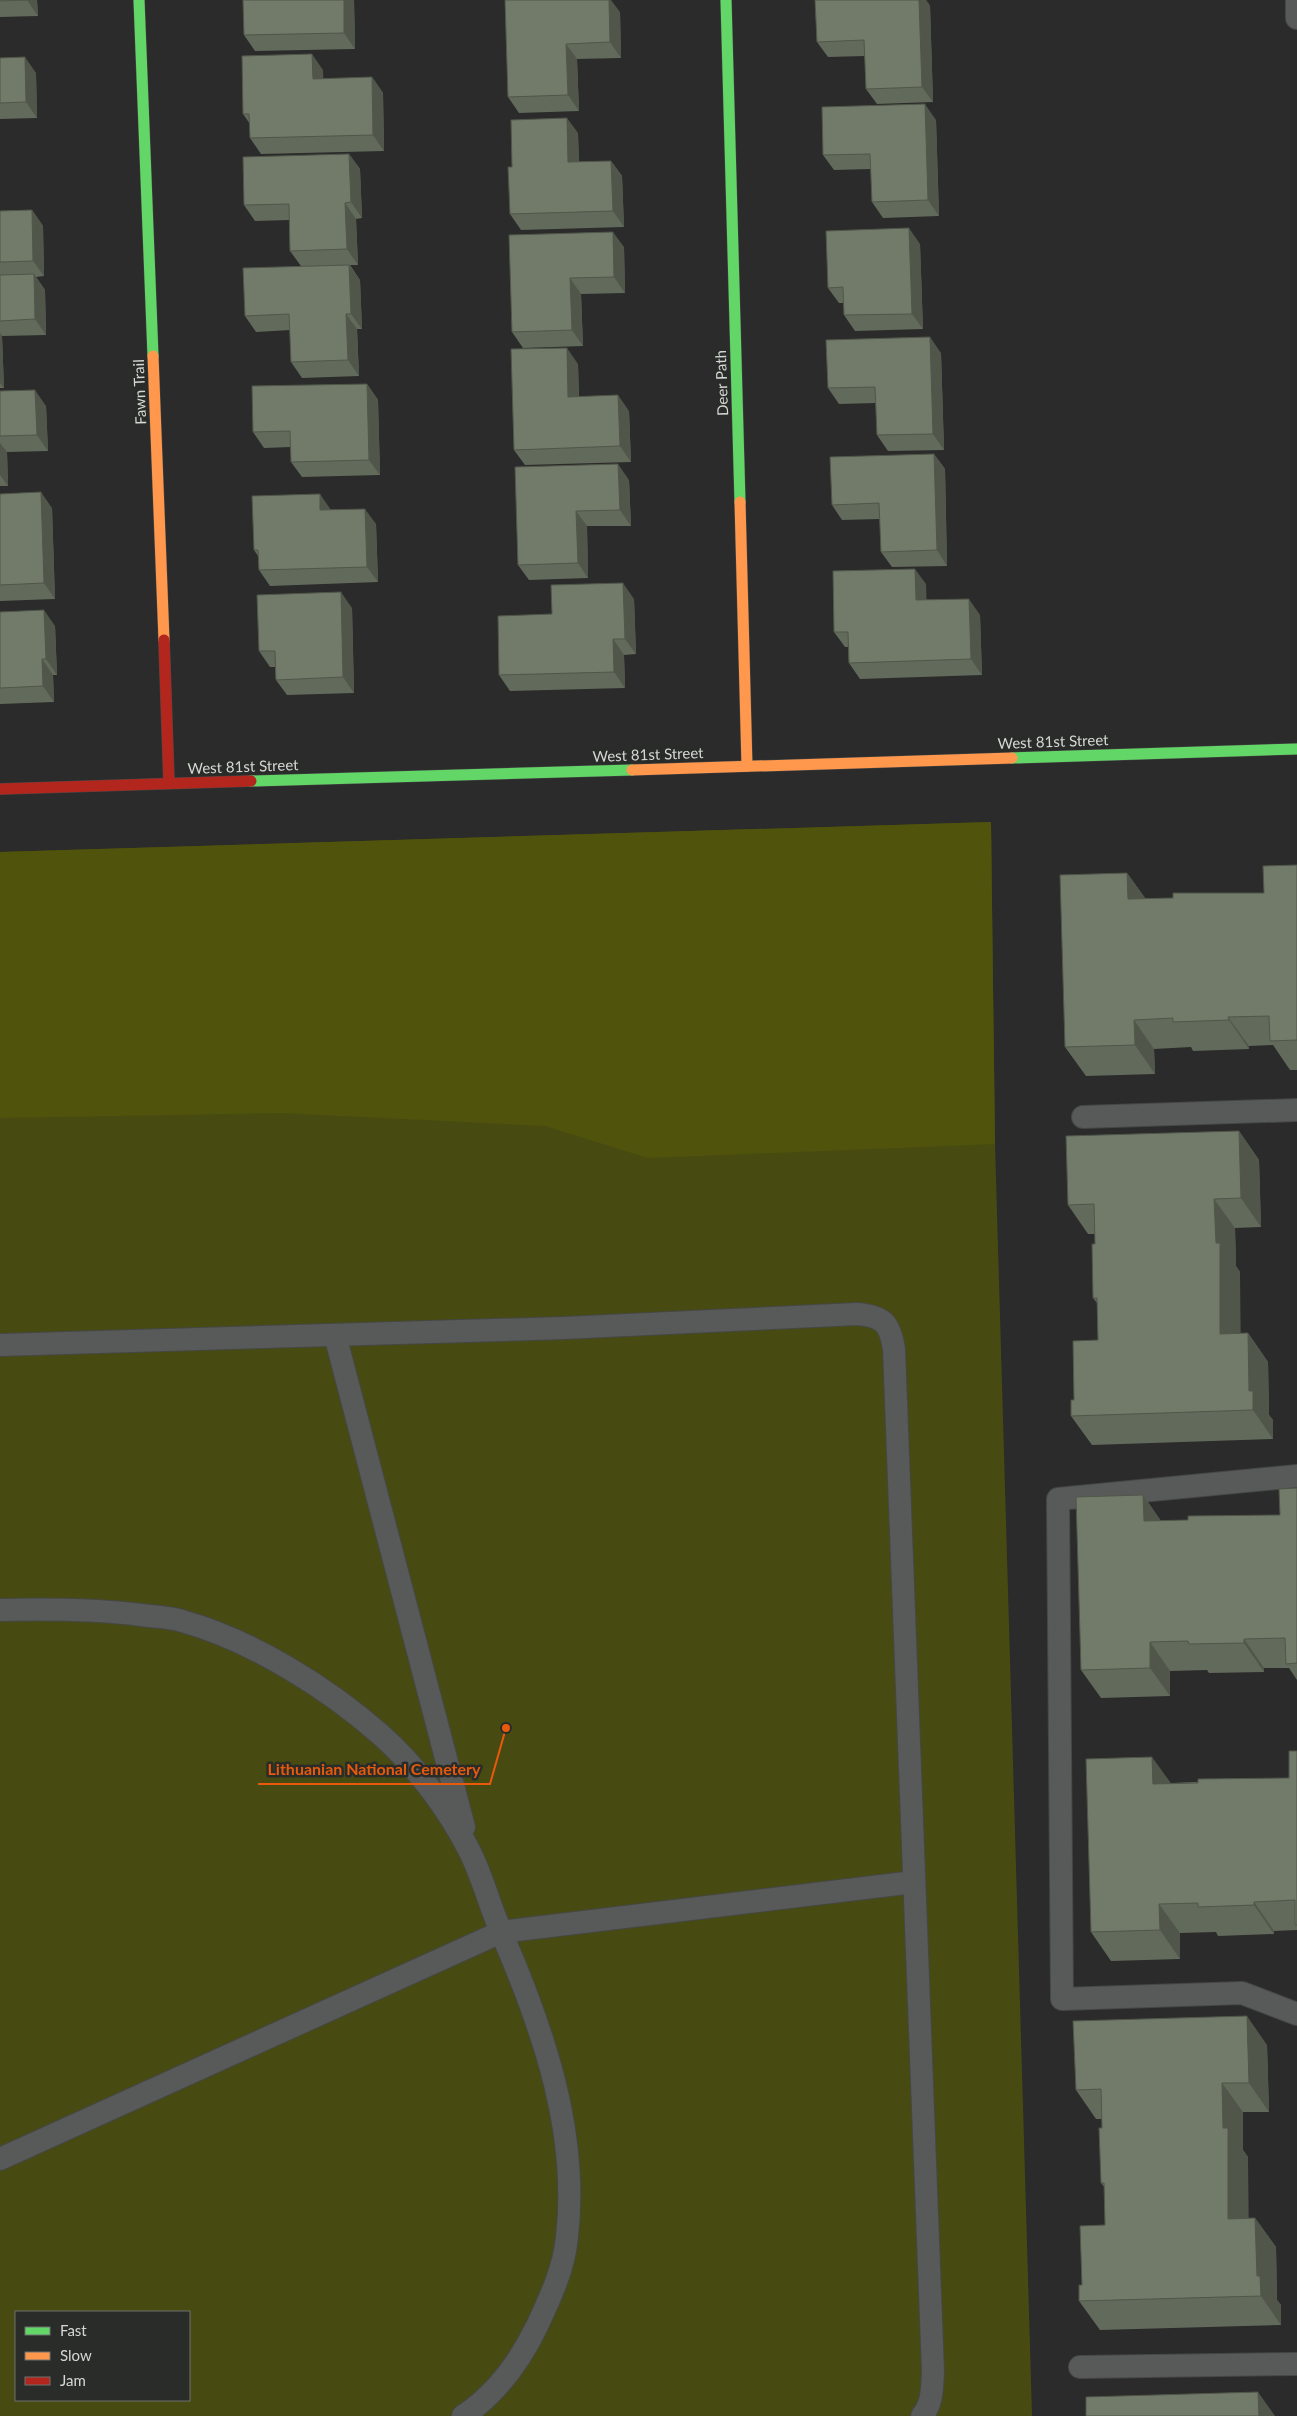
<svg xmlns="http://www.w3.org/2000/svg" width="1297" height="2416" viewBox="0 0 1297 2416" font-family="Lato,sans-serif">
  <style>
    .green { fill: #484b11; fill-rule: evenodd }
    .forest { fill: #50530b }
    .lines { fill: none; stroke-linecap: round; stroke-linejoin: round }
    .lane-casing { stroke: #454745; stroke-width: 24 }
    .fast-casing { stroke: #454745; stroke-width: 12 }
    .slow-casing { stroke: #454745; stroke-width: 12 }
    .jam-casing { stroke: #454745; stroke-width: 12 }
    .lane { stroke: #585a59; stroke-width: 22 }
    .fast { stroke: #63d668; stroke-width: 11 }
    .slow { stroke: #ff974d; stroke-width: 11 }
    .jam { stroke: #b3261e; stroke-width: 11 }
    .wall { fill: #626a5b }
    .shaded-wall { fill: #50564a }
    .building { fill: #727b6a; stroke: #50564a }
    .labels { text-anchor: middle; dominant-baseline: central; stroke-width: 5; stroke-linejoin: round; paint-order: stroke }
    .street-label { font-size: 15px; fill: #d5d7d5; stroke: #292c29 }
    .leader { fill: none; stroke: #e8590c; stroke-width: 2 }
    .callout-dot { fill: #e8590c; stroke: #292c29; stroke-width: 2 }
    .callout-label { font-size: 16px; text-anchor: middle; font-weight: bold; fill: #e8590c; stroke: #292c29; stroke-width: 5; stroke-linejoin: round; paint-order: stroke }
  </style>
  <rect width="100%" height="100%" fill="#2a2b2a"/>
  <!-- green -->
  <path class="green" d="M991,822L995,1144L1032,2416H0V852ZM16,2312H189V2400H16Z"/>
  <!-- forest -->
  <polygon class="forest" points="991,822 995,1144 648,1158 545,1126 281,1113 0,1118 0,852"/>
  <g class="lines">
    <!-- lane casing -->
    <g class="lane-casing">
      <g id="lane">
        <polyline points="1297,0 1297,18"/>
        <polyline points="1083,1117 1297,1110"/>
        <polyline points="335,1335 464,1827"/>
        <path d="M0,1345L564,1328L857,1314C884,1316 890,1324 894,1349L933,2371C932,2387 933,2403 922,2416"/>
        <polyline points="1297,1476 1058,1499 1062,1999 1242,1993 1297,2014"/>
        <path d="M0,1610C48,1609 94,1609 141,1615C155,1617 170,1617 182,1621C251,1640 328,1688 381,1735C416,1766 449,1810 470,1852C483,1878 490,1907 502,1934C543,2029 579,2132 567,2237C564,2269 550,2298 537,2326C520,2361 495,2395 463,2416"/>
        <polyline points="0,2159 501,1932 914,1882"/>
        <polyline points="1080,2367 1297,2364"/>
      </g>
    </g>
    <!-- fast casing -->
    <g class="fast-casing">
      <g id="fast">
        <polyline points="139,0 153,356"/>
        <polyline points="726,0 740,502"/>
        <polyline points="1012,758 1297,749"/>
        <polyline points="251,781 632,770"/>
      </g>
    </g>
    <!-- slow casing -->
    <g class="slow-casing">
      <g id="slow">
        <polyline points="153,356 164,640"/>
        <polyline points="740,502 747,766"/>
        <polyline points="632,770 1012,758"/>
      </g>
    </g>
    <!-- jam casing -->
    <g class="jam-casing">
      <g id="jam">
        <polyline points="164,640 169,783"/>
        <polyline points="0,789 251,781"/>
      </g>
    </g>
    <!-- lane -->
    <use href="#lane" class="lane"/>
    <!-- fast -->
    <use href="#fast" class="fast"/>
    <!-- slow -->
    <use href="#slow" class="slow"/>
    <!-- jam -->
    <use href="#jam" class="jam"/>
  </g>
  <!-- wall -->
  <g class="wall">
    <polygon points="0,0 37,0 38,16 0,17"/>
    <polygon points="354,0 355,49 255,51 244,35"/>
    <polygon points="505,0 620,12 621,58 577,59 579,111 519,113 508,97"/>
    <polygon points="815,0 926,0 930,6 933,102 877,104 866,89 865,56 828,57 817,42"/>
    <polygon points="0,58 36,73 37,118 0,119"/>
    <polygon points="323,70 323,79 372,77 383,93 384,151 261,154 250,138 250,124 243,114"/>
    <polygon points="936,120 939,216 883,218 872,202 871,169 834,170 823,155"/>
    <polygon points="578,133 579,162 611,161 622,176 624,227 521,230 510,214 512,167"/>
    <polygon points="349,154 360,169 362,218 356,219 358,265 350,265 360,280 362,329 357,329 359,376 302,378 291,362 290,330 256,332 245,316 301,266 290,251 289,220 255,221 244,205"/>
    <polygon points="32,210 43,226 44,276 36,277 45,290 46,335 2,336 4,388 0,388 0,211"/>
    <polygon points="509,235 624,247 625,293 581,294 583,346 523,348 512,332"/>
    <polygon points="920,244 923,329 855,331 844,315 844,303 839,303 828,288"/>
    <polygon points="941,353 944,450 888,451 877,435 876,403 839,404 828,388"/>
    <polygon points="578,364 579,397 629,411 631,462 525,465 514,450"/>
    <polygon points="367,384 378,400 380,475 302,477 291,462 291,447 264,448 253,432"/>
    <polygon points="0,391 46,406 48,451 7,452 8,486 0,486"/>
    <polygon points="934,454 945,469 947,566 892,567 881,552 880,519 842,520 832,505"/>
    <polygon points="515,467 629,480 631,526 587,526 588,578 529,580 518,565"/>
    <polygon points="0,494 52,508 55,599 0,601"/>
    <polygon points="331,510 376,524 378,582 270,586 259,570 258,556 254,550"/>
    <polygon points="926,584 926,600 980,615 982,675 860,679 849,663 848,647 845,647 834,632"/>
    <polygon points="634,599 636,654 624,655 625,688 510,691 499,675 552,614"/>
    <polygon points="352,608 354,693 287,695 276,680 275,667 270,667 259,651"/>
    <polygon points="0,612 55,626 57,675 53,675 54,702 0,704"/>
    <polygon points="1297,865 1297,1070 1290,1070 1273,1045 1249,1046 1249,1049 1193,1051 1191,1047 1154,1049 1155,1074 1086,1076 1065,1047 1127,873 1145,898 1173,898 1264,893"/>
    <polygon points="1239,1131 1259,1160 1261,1227 1235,1228 1236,1266 1240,1272 1240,1333 1248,1333 1268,1362 1269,1415 1273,1420 1273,1439 1092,1445 1071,1416 1074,1400 1098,1340 1097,1303 1093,1298 1095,1244 1095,1234 1088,1234 1068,1205"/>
    <polygon points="1297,1488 1297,1680 1289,1668 1264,1668 1264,1672 1209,1673 1207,1670 1170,1671 1170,1696 1101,1698 1081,1670 1143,1495 1161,1521 1188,1520 1280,1515"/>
    <polygon points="1297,1751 1297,1930 1274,1931 1274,1934 1218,1936 1216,1932 1180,1933 1180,1959 1111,1961 1091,1932 1171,1783 1289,1778"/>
    <polygon points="1267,2045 1269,2112 1243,2112 1243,2150 1248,2157 1248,2218 1255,2218 1276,2247 1277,2300 1281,2305 1281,2325 1100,2330 1079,2301 1082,2285 1105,2225 1105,2188 1101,2183 1102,2119 1096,2119 1076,2090"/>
  </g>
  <!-- shaded-wall -->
  <g class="shaded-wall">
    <polygon points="27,0 37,0 38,16"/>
    <polygon points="344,0 354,0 355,49 344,33"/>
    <polygon points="609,0 611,0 620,12 621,58 610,42"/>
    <polygon points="919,0 926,0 930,6 933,102 922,87"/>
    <polygon points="566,44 577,59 579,111 568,95"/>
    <polygon points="312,54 323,70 324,94 313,79"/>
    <polygon points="25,57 36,73 37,118 26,102"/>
    <polygon points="372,77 383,93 384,151 373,135"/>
    <polygon points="925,104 936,120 939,216 928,200"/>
    <polygon points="567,118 578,133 579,178 568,162"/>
    <polygon points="349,154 360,169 362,218 351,202"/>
    <polygon points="611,161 622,176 624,227 613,211"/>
    <polygon points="345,203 356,219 358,265 347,249"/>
    <polygon points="32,210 43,226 44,276 33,261"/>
    <polygon points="909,228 920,244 923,329 912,314"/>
    <polygon points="613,232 624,247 625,293 614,277"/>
    <polygon points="349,265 360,280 362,329 351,314"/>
    <polygon points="34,274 45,290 46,335 35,319"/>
    <polygon points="570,278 581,294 583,346 572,330"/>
    <polygon points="346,314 357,329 359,376 348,360"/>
    <polygon points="0,333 2,336 4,388 0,383"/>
    <polygon points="930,337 941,353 944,450 933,434"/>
    <polygon points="567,348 578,364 579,412 568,397"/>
    <polygon points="367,384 378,400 380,475 369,460"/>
    <polygon points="35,390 46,406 48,451 37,435"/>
    <polygon points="618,395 629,411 631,462 620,446"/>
    <polygon points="0,443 7,452 8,486 0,475"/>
    <polygon points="934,454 945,469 947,566 937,550"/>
    <polygon points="618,464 629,480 631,526 620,510"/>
    <polygon points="41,492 52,508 55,599 44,583"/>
    <polygon points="320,494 331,510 320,510"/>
    <polygon points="365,509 376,524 378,582 367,567"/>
    <polygon points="576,511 587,526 588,578 578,563"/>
    <polygon points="915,569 926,584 927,616 916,600"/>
    <polygon points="623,583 634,599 636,654 625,639"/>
    <polygon points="341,592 352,608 354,693 343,677"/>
    <polygon points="969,599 980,615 982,675 971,659"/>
    <polygon points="44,610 55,626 57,675 46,659"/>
    <polygon points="613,639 624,655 625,688 614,672"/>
    <polygon points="42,659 53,675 54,702 43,686"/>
    <polygon points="1127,873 1148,902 1128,899"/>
    <polygon points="1228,1017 1249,1046 1249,1049 1229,1020"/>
    <polygon points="1134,1020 1154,1049 1155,1074 1135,1045"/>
    <polygon points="1239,1131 1259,1160 1261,1227 1241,1198"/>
    <polygon points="1214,1199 1235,1228 1236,1266 1240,1272 1241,1363 1220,1334"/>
    <polygon points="1248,1333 1268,1362 1269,1415 1273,1420 1273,1439 1253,1410 1249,1391"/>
    <polygon points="1143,1495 1163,1524 1144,1521"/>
    <polygon points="1244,1639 1264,1668 1264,1672 1244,1643"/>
    <polygon points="1150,1642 1170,1671 1170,1696 1150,1668"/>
    <polygon points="1152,1757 1173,1786 1153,1784"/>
    <polygon points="1254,1902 1274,1931 1274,1934 1254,1905"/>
    <polygon points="1159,1904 1180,1933 1180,1959 1160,1930"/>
    <polygon points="1247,2016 1267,2045 1269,2112 1249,2083"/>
    <polygon points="1222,2083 1243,2112 1243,2150 1248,2157 1249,2248 1228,2219 1223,2128"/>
    <polygon points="1255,2218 1276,2247 1277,2300 1281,2305 1281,2325 1261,2296 1257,2276"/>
    <polygon points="1258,2392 1275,2416 1259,2416"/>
  </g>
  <!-- building -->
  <g class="building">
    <polygon points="0,0 27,0 0,1"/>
    <polygon points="243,0 344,0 344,33 244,35"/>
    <polygon points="505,0 609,0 610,42 566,44 568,95 508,97"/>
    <polygon points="815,0 919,0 922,87 866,89 864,40 817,42"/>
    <polygon points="312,54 313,79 372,77 373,135 250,138 249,114 243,114 242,56"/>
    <polygon points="25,57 26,102 0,103 0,58"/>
    <polygon points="925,104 928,200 872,202 870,154 823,155 822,107"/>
    <polygon points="567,118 568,162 611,161 613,211 510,214 508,167 512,167 511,120"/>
    <polygon points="349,154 351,202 345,203 347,249 290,251 289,204 244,205 243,157"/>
    <polygon points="32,210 33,261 0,262 0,211"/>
    <polygon points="909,228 912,314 844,315 843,287 828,288 826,231"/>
    <polygon points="613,232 614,277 570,278 572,330 512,332 509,235"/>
    <polygon points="349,265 351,314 346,314 348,360 291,362 289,314 245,316 243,268"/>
    <polygon points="34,274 35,319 0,321 0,275"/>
    <polygon points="930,337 933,434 877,435 875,387 828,388 826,340"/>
    <polygon points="567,348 568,397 618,395 620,446 514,450 511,349"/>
    <polygon points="367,384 369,460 291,462 290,431 253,432 252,386"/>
    <polygon points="35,390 37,435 0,436 0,391"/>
    <polygon points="934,454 937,550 881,552 879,503 832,505 830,457"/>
    <polygon points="618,464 620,510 576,511 578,563 518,565 515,467"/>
    <polygon points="41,492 44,583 0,585 0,494"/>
    <polygon points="320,494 320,510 365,509 367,567 259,570 258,550 254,550 252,496"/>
    <polygon points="915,569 916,600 969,599 971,659 849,663 848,632 834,632 833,571"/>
    <polygon points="623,583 625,639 613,639 614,672 499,675 498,616 552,614 551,585"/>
    <polygon points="341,592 343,677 276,680 275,651 259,651 257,595"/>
    <polygon points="44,610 46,659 42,659 43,686 0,688 0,612"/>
    <polygon points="1297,865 1297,1040 1270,1041 1269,1016 1228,1017 1229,1020 1173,1022 1173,1018 1134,1020 1135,1045 1065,1047 1060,875 1127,873 1128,899 1173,898 1173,893 1264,893 1263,866"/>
    <polygon points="1239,1131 1241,1198 1214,1199 1216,1243 1220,1243 1220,1334 1248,1333 1249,1391 1253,1391 1253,1410 1071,1416 1071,1400 1074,1400 1073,1341 1098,1340 1097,1298 1093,1298 1092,1244 1095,1244 1094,1204 1068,1205 1066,1136"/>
    <polygon points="1297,1488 1297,1663 1286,1664 1285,1638 1244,1639 1244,1643 1189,1644 1188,1641 1150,1642 1150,1668 1081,1670 1076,1497 1143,1495 1144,1521 1188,1520 1188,1516 1280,1515 1279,1489"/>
    <polygon points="1289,1751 1297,1751 1297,1925 1295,1925 1295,1900 1254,1902 1254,1905 1198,1907 1198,1903 1159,1904 1160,1930 1091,1932 1086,1759 1152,1757 1153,1784 1198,1783 1198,1779 1289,1778"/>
    <polygon points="1247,2016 1249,2083 1222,2083 1223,2128 1228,2128 1228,2219 1255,2218 1257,2276 1260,2276 1261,2296 1079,2301 1079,2285 1082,2285 1080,2226 1105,2225 1104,2183 1101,2183 1099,2128 1102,2128 1101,2089 1076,2090 1073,2021"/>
    <polygon points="1258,2392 1259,2416 1086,2416 1086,2397"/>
  </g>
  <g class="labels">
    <!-- street labels -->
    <g class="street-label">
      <text transform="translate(721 383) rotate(-92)">Deer Path</text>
      <text transform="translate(139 392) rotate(-92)">Fawn Trail</text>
      <text transform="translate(1053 741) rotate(-2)">West 81st Street</text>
      <text transform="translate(648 754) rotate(-2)">West 81st Street</text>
      <text transform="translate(243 766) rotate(-2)">West 81st Street</text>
    </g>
  </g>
  <!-- callouts -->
  <path class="leader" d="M506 1728L490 1784H258"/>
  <circle class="callout-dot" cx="506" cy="1728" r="5"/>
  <g class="callout-label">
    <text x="374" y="1775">Lithuanian National Cemetery</text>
  </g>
  <!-- legend -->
  <rect x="15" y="2311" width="175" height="90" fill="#292c29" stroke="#6e706e"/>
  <rect x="25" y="2327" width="25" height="8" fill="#63d668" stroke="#6e706e"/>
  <text x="60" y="2336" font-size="15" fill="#d5d7d5">Fast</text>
  <rect x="25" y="2352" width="25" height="8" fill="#ff974d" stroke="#6e706e"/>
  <text x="60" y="2361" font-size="15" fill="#d5d7d5">Slow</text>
  <rect x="25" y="2377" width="25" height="8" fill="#b3261e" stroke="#6e706e"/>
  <text x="60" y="2386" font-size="15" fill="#d5d7d5">Jam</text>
</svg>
